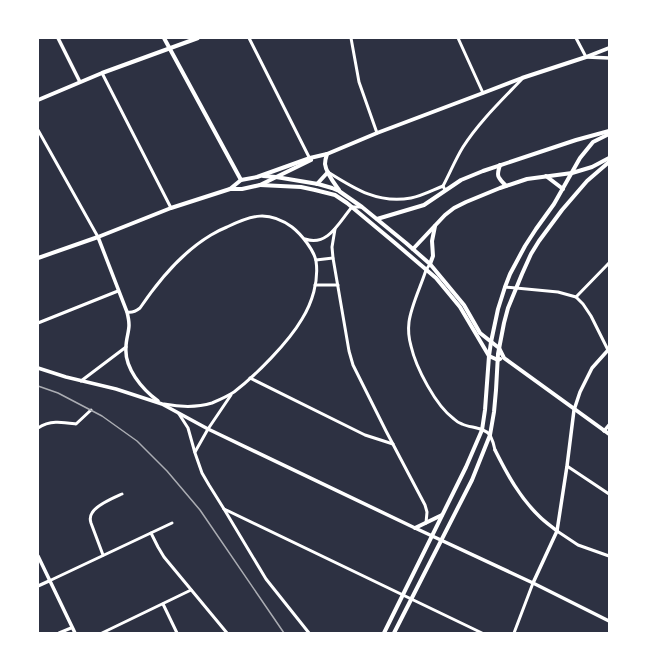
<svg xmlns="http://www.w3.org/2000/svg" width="647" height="671" viewBox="0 0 647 671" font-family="Roboto,sans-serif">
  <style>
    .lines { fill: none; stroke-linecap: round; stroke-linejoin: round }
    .minor { stroke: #fff; stroke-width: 3 }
    .tertiary { stroke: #fff; stroke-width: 3.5 }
    .secondary { stroke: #fff; stroke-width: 4 }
    .rail { stroke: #abadb3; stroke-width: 1.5 }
  </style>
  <rect width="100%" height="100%" fill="#2d3142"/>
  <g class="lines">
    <!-- minor -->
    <g class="minor">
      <polyline points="249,38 310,159"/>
      <polyline points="351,38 359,82 377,133"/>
      <polyline points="458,38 483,93"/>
      <polyline points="576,38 586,57"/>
      <polyline points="102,73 171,208"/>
      <polyline points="38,130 98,237"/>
      <path d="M328,172C355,189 378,204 411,198C422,196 433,190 443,186"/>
      <path d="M445,190L443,186C450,173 455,160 463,147C479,122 501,101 522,79"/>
      <polyline points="335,229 332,247 333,258 349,351 353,365 386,431 425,505 427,512 426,523"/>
      <path d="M305,239C328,247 339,222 352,207H362"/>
      <polyline points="316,260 333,258"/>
      <path d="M430,264L426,270C421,286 411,306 409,322C408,330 409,339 411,346C416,368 436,406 454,419C456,421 459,423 462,424C470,428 484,427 490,435C492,439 494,445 495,450"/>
      <polyline points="315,285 338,285"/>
      <polyline points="505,287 558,292 576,297 583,304 591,316 608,350"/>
      <polyline points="576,297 609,263"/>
      <path d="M127,312C132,313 135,312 140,308C159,280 181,253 211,235C216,232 222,229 227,227C252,215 268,210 292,227C301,234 314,250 316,261C319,281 312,303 302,319C288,343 256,375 234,392C228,396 219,400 212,403C196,408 180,407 164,404"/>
      <polyline points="38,323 118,291"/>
      <polyline points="250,378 365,435 393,444"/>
      <polyline points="81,381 126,347"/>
      <polyline points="179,414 188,428 195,453 202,473 209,485 224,509 266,579 309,633"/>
      <path d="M38,428C50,420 62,422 76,424L91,410"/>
      <polyline points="195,452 208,429 231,395"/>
      <polyline points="567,466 609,494"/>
      <polyline points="224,509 482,633"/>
      <polyline points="557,531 578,545 609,556"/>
      <polyline points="151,533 158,547 164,557 227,633"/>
      <path d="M103,555L91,523C90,520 90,516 92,513C96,505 113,498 122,494"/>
      <polyline points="49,581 172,523"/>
      <polyline points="163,604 177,633"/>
      <polyline points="59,633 71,628"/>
      <polyline points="102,633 191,590"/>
      <polyline points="514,633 533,583"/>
    </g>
    <!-- tertiary -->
    <g class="tertiary">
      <polyline points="58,38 80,82"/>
      <polyline points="587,57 609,58"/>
      <path d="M98,237L127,312C128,316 129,321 129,325C129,332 126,339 126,347C124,368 142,389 158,401"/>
      <polyline points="38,368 66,377 116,389 162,404 208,429 415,528 533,583 609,621"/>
      <polyline points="604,431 609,425"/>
      <path d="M495,450C507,474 520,498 540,517C545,522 551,526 557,531"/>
      <polyline points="38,556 75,633"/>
      <polyline points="533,583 557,531 567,466 574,410 580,392 592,368 609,349"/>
      <polyline points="38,586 49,581"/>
    </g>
    <!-- secondary -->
    <g class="secondary">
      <polyline points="164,38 241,180"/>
      <polyline points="38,100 102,73 198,38"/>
      <path d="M327,154C326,157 325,161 325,164C326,173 334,183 339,190"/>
      <path d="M500,165C496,177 498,177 506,186"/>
      <polyline points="263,176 276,177 318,184 332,188 339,191 362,207 406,243 430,264 464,305 480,333 499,348 504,358 609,434"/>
      <polyline points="546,176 563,189"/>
      <polyline points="317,184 328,172"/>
      <polyline points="260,185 301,187 315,190 335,195 347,203 395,243 436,278 460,307 489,356 498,360 500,359"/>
      <polyline points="230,189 242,189 260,185 311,160"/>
      <polyline points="377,219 424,205 461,180 483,171 576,140 609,131"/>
      <polyline points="413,249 445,215 454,208 466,202 500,188 527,179 572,173 592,167 609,158"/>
      <polyline points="38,258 98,237 171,208 230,189 241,180 257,177 310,158 327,154 377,133 483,93 522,78 586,57 609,48"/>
      <polyline points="430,264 433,256 432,241 435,226"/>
      <polyline points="415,528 442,515"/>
      <polyline points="384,633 466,467 482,430 485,410 489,356 491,342 498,309 505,287 510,274 525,246 536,229 554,204 580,158 593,142 609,134"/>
      <polyline points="394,633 472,480 490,435 494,412 496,390 498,354 504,323 508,308 522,274 531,254 539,241 562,210 587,181 609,162"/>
    </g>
    <!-- rail -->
    <polyline class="rail" points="38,386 58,393 102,416 137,441 167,471 200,510 284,633"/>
  </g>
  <!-- border -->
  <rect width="647" height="671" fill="none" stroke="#ffffff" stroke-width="78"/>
</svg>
